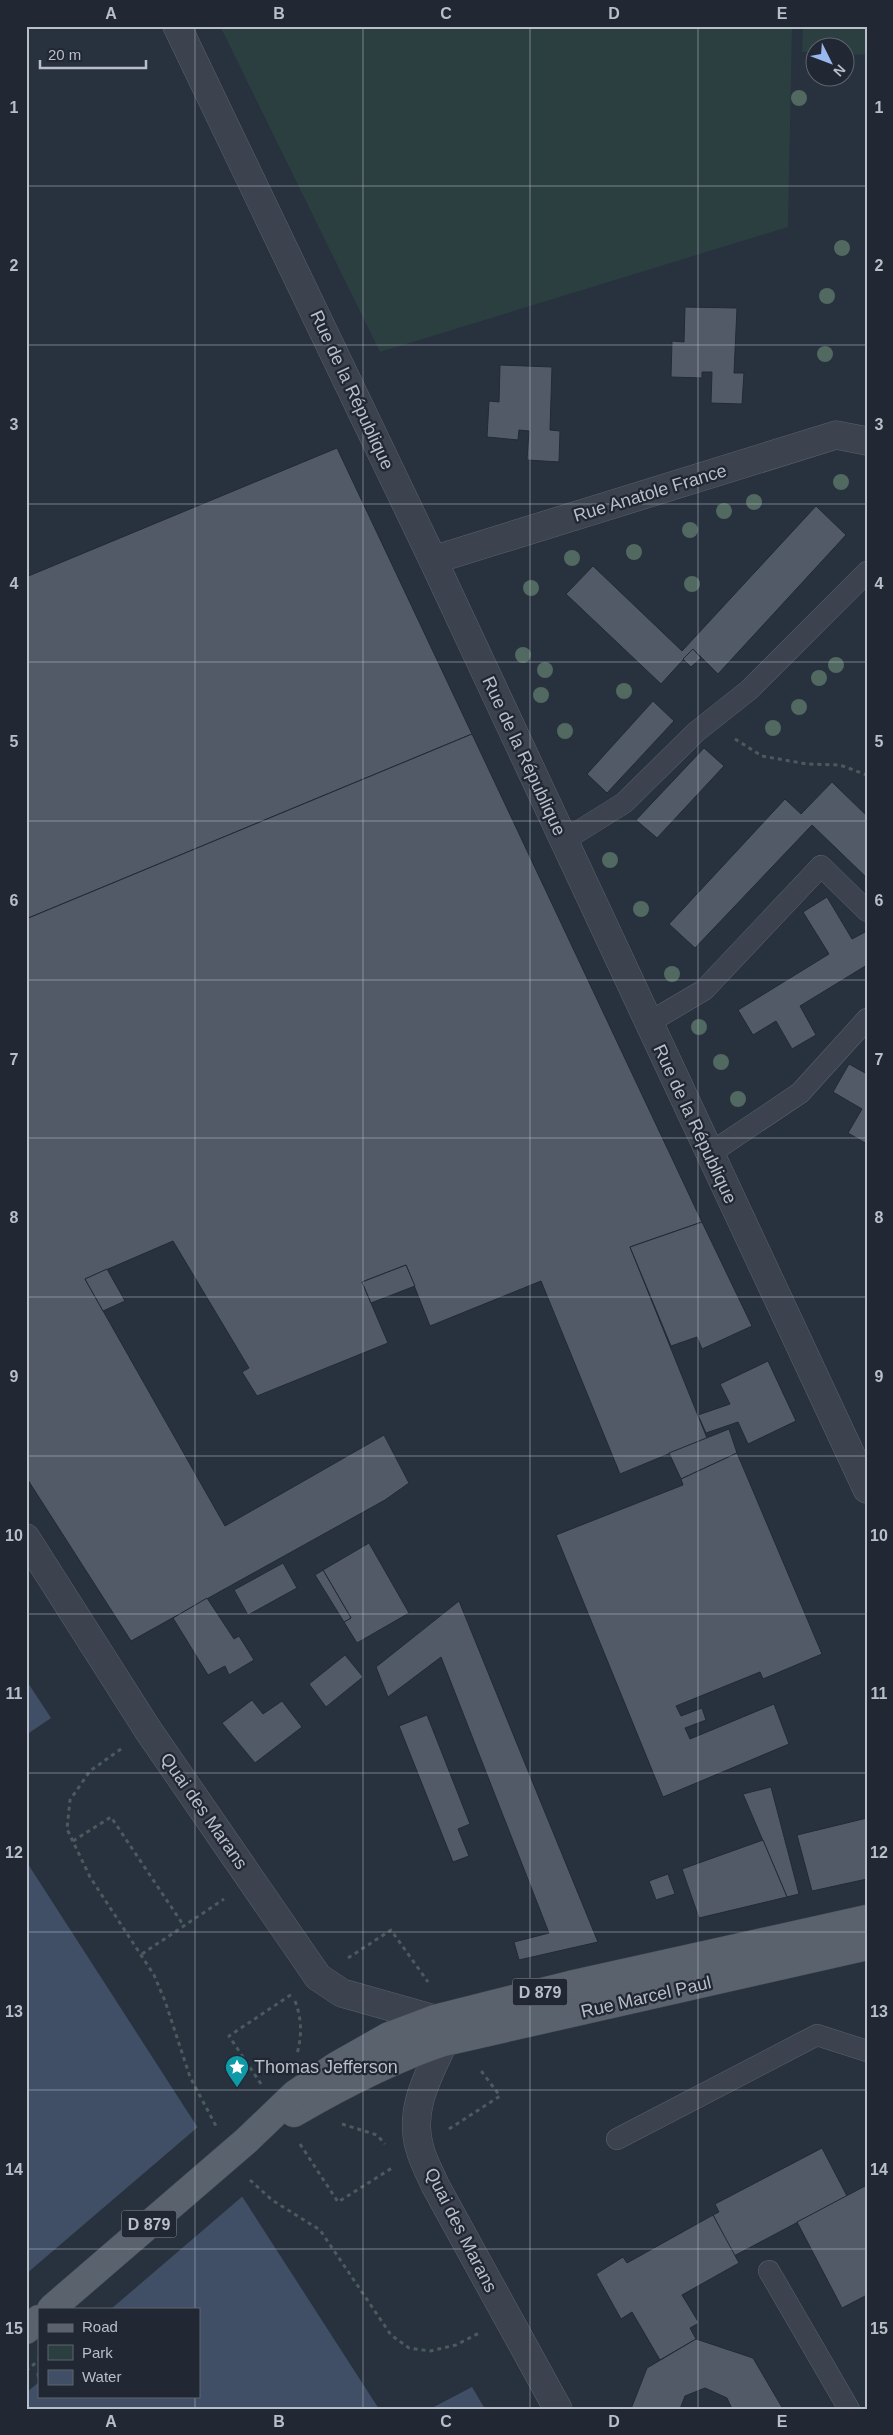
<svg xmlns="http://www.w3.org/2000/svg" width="893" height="2435" viewBox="0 0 893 2435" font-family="Arial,sans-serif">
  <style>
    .green { fill: #2b3e40 }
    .water { fill: #404f65; fill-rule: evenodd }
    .pier { fill: #28313e }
    .building { fill: #525a68; stroke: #232a35 }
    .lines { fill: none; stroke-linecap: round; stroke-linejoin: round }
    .service-casing { stroke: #5a616c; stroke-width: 22 }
    .minor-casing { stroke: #5a616c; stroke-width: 29 }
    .primary-casing { stroke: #454c57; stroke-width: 29 }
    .path { stroke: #4a5b5e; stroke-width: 3; stroke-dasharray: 4 4; stroke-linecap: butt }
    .service { stroke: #3c434e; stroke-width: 21 }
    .minor { stroke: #3c434e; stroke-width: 28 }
    .primary { stroke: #5a626e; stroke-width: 28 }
    .primary-bridge-casing { stroke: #454c57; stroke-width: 29; stroke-linecap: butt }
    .primary-bridge { stroke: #5a626e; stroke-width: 28 }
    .tree { fill: #516960 }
    .grid { fill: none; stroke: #b8bfc9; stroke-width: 1; stroke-opacity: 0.55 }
    .labels { text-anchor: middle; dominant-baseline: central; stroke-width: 4.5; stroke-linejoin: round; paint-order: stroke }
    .shield { fill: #212833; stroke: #8b929c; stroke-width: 1 }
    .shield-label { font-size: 16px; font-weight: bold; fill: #b8bfc9 }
    .street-label { font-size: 18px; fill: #b8bfc9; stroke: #212833 }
    .poi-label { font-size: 18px; fill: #b8bfc9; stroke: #212833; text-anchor: start }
    .neatline { fill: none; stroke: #b8bfc9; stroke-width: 2 }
    .grid-label { font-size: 16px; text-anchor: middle; font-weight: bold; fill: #b8bfc9 }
  </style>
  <rect width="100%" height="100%" fill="#28313e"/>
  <!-- green -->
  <g class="green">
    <polygon points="220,26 792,26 788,227 380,352"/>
    <polygon points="803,26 867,26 867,55 846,54 846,48 816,48 815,53 802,52"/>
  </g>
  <!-- water -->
  <g class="water">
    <polygon points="26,1680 51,1718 26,1735"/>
    <path d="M26,1861L379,2409H26ZM39,2309H199V2396H39Z"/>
    <polygon points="472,2387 485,2409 430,2409"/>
  </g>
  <!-- pier -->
  <polygon class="pier" points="199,2126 244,2195 111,2309 39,2309 39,2371 36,2374 39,2382 26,2393 26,2274"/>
  <!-- building -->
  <g class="building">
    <polygon points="685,307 737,308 734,373 744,373 742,404 711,403 712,372 702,372 702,378 671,377 672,341 684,342"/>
    <polygon points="500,365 552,367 550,430 560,431 559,462 527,460 529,431 519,430 518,440 487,437 489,401 499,402"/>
    <polygon points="337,448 472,734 26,919 26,577"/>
    <polygon points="816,506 846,535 718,674 693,649 661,684 566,594 593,566 682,651"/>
    <polygon points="693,649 701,658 691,667 683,659"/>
    <polygon points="653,701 674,721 607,793 587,774"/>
    <polygon points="472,734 702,1222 630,1247 707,1438 620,1474 541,1281 430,1326 406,1265 362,1282 388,1343 257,1396 242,1372 249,1368 173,1241 85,1279 225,1526 384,1435 409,1483 385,1500 131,1641 26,1477 26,919"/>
    <polygon points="704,748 724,766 657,838 636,820"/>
    <polygon points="832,782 867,816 867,878 812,825 695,948 669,924 785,799 801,814"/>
    <polygon points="827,897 852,939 867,931 867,965 800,1006 816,1035 792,1049 776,1021 753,1035 738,1010 829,954 803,912"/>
    <polygon points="849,1064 867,1074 867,1144 848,1133 862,1109 833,1092"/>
    <polygon points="702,1222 752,1326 702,1349 697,1337 671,1346 630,1247"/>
    <polygon points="406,1265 415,1286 371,1303 362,1282"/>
    <polygon points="107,1269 125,1301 103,1311 85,1279"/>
    <polygon points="768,1361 796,1421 748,1444 738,1422 706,1433 698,1415 730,1404 720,1384"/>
    <polygon points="729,1429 737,1453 681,1479 669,1453"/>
    <polygon points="737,1453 822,1654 763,1679 760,1672 676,1706 681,1716 702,1708 706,1720 685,1728 690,1739 774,1704 789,1744 663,1797 556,1535 683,1485 681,1479"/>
    <polygon points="369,1543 409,1613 357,1643 344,1622 351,1618 323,1570"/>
    <polygon points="283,1563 297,1588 248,1615 234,1590"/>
    <polygon points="323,1570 351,1618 344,1622 315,1575"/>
    <polygon points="207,1598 234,1639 239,1636 254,1660 229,1675 225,1666 208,1675 173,1618"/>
    <polygon points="459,1601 524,1761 598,1942 519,1960 514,1942 549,1933 441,1657 388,1697 376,1667"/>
    <polygon points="345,1655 363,1677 326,1707 309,1684"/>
    <polygon points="252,1700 263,1714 282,1701 302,1727 255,1763 222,1723"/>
    <polygon points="427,1715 470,1824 458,1829 469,1856 453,1862 399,1726"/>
    <polygon points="771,1787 799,1894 787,1897 743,1794"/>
    <polygon points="867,1818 867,1879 812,1891 797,1835"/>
    <polygon points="763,1840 787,1897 699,1918 682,1869"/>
    <polygon points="668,1874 675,1894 656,1900 649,1881"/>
    <polygon points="822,2148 847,2196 734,2256 713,2215 719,2212 715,2204"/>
    <polygon points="867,2185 867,2295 842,2308 797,2222"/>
    <polygon points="713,2215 739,2263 682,2295 699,2323 690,2328 696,2339 660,2360 632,2312 621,2319 596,2274 623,2257 627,2263"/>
    <polygon points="696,2339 753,2358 783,2409 732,2409 727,2398 705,2388 685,2396 680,2409 631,2409 647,2368"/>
  </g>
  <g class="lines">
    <!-- service casing -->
    <g class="service-casing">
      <g id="service">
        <polyline points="563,841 624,803 696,732 749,690 867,572"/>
        <polyline points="648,1023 704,990 821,866 867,911"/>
        <polyline points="709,1154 800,1093 867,1019"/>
        <polyline points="617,2139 817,2035 867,2051"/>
        <polyline points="769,2271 849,2409"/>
      </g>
    </g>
    <!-- minor casing -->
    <g class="minor-casing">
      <g id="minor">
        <polyline points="177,26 433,560 867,1489"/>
        <polyline points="433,560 836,435 867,441"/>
        <polyline points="26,1538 148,1730 318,1977 342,1993 434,2019"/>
        <path d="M444,2042C428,2076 408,2111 420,2149C423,2161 430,2173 435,2185L558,2409"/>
      </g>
    </g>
    <!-- primary casing -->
    <g class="primary-casing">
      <g id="primary">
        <path d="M294,2113C342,2085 392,2059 444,2042L867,1946"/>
        <polyline points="247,2140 295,2094 336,2066 389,2036 434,2019 570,1985 867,1919"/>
        <polyline points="26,2330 39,2319"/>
      </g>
    </g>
    <!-- path -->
    <g class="path">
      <polyline points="735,739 762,756 807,764 840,765 867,775"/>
      <polyline points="121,1749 90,1771 70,1800 67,1829 90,1877 154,1975 165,2001 190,2077 216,2126"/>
      <polyline points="73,1841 111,1817 184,1926"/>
      <polyline points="142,1954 224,1899"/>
      <polyline points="348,1958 391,1930 428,1982"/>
      <path d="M295,2001C302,2019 302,2036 297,2054"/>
      <polyline points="261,2084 229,2036 292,1994"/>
      <polyline points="342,2124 377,2135 385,2144"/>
      <polyline points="449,2129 500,2096 479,2068"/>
      <polyline points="300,2144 338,2202 392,2168"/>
      <polyline points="250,2180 272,2200 320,2230 391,2335 409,2348 430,2351 456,2345 481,2332"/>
      <polyline points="26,2371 39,2360"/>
    </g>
    <!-- service -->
    <use href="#service" class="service"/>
    <!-- minor -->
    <use href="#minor" class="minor"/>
    <!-- primary -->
    <use href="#primary" class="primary"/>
    <!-- primary-bridge casing -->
    <g class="primary-bridge-casing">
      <polyline id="primary-bridge" points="51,2309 247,2140"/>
    </g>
    <!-- primary-bridge -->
    <use href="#primary-bridge" class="primary-bridge"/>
  </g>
  <!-- trees -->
  <g class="tree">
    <circle cx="799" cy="98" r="8"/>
    <circle cx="842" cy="248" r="8"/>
    <circle cx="827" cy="296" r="8"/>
    <circle cx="825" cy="354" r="8"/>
    <circle cx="841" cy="482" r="8"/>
    <circle cx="754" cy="502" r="8"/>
    <circle cx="724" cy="511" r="8"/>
    <circle cx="690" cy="530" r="8"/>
    <circle cx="634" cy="552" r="8"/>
    <circle cx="572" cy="558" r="8"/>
    <circle cx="692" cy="584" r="8"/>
    <circle cx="531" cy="588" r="8"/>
    <circle cx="523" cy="655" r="8"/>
    <circle cx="836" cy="665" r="8"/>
    <circle cx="545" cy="670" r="8"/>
    <circle cx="819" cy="678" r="8"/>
    <circle cx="624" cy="691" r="8"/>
    <circle cx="541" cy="695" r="8"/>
    <circle cx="799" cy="707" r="8"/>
    <circle cx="773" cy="728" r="8"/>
    <circle cx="565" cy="731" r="8"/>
    <circle cx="610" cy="860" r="8"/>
    <circle cx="641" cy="909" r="8"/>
    <circle cx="672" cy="974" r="8"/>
    <circle cx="699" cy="1027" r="8"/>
    <circle cx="721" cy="1062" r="8"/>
    <circle cx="738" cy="1099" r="8"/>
  </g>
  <!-- grid -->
  <path class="grid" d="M195,26V2309M363,26V2409M530,26V2409M698,26V2409M26,186H867M26,345H867M26,504H867M26,662H867M26,821H867M26,980H867M26,1138H867M26,1297H867M26,1456H867M26,1614H867M26,1773H867M26,1932H867M26,2090H867M26,2249H867M195,2396V2409"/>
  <!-- icons -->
  <defs>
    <g id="sight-pin" transform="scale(1.25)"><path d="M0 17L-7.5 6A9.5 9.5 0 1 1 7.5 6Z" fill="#0f9aa8" stroke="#212833"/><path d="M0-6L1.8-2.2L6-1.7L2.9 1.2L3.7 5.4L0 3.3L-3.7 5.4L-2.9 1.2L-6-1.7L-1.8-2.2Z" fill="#fff"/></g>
  </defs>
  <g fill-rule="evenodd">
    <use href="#sight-pin" x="237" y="2067"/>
  </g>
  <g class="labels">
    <!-- shield labels -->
    <g class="shield">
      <rect x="512.5" y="1978.5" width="55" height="27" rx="4"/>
      <rect x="121.5" y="2210.5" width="55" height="27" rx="4"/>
    </g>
    <g class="shield-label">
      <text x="540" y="1992">D 879</text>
      <text x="149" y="2224">D 879</text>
    </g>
    <!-- street labels -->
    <g class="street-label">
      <text transform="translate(352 390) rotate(65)">Rue de la République</text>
      <text transform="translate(650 493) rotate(-17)">Rue Anatole France</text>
      <text transform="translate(524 756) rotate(65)">Rue de la République</text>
      <text transform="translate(695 1124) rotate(65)">Rue de la République</text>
      <text transform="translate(204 1811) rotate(55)">Quai des Marans</text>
      <text transform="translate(646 1997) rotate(-13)">Rue Marcel Paul</text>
      <text transform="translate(461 2230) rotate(63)">Quai des Marans</text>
    </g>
    <!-- poi labels -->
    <g class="poi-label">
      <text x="254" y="2067">Thomas Jefferson</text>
    </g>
  </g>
  <!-- border -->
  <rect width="893" height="2435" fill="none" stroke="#212833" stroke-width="55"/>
  <!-- legend -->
  <rect x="38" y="2308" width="162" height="90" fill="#212833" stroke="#5d646f"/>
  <rect x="48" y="2324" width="25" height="8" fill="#5a626e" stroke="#5d646f"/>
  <text x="82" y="2332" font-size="15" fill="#b8bfc9">Road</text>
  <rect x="48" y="2345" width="25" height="15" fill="#2b3e40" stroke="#5d646f"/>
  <text x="82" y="2358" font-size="15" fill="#b8bfc9">Park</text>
  <rect x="48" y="2370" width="25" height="15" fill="#404f65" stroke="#5d646f"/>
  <text x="82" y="2382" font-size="15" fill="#b8bfc9">Water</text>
  <!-- north arrow -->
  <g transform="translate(830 62) rotate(132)"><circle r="24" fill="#212833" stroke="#5d646f"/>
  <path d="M0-4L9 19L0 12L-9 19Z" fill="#98b8ee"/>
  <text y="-8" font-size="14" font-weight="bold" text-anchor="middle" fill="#b8bfc9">N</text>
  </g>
  <!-- scale -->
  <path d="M40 60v8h106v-8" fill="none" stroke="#b8bfc9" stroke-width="2.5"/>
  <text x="48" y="60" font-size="15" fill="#b8bfc9" stroke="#212833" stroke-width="4" paint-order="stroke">20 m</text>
  <rect x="28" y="28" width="838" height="2380" class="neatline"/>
  <g class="grid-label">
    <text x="111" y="19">A</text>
    <text x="279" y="19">B</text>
    <text x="446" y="19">C</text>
    <text x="614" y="19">D</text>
    <text x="782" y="19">E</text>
    <text x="14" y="113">1</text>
    <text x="879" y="113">1</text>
    <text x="14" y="271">2</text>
    <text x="879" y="271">2</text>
    <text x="14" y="430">3</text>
    <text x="879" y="430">3</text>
    <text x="14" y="589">4</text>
    <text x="879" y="589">4</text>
    <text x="14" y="747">5</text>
    <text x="879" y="747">5</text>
    <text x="14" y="906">6</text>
    <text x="879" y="906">6</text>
    <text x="14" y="1065">7</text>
    <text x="879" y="1065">7</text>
    <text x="14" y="1223">8</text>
    <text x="879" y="1223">8</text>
    <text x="14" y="1382">9</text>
    <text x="879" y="1382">9</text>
    <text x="14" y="1541">10</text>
    <text x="879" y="1541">10</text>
    <text x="14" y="1699">11</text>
    <text x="879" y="1699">11</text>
    <text x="14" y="1858">12</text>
    <text x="879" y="1858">12</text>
    <text x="14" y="2017">13</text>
    <text x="879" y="2017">13</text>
    <text x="14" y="2175">14</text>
    <text x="879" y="2175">14</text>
    <text x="14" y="2334">15</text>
    <text x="879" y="2334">15</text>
    <text x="111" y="2427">A</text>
    <text x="279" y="2427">B</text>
    <text x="446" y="2427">C</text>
    <text x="614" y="2427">D</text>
    <text x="782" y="2427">E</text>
  </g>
</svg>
